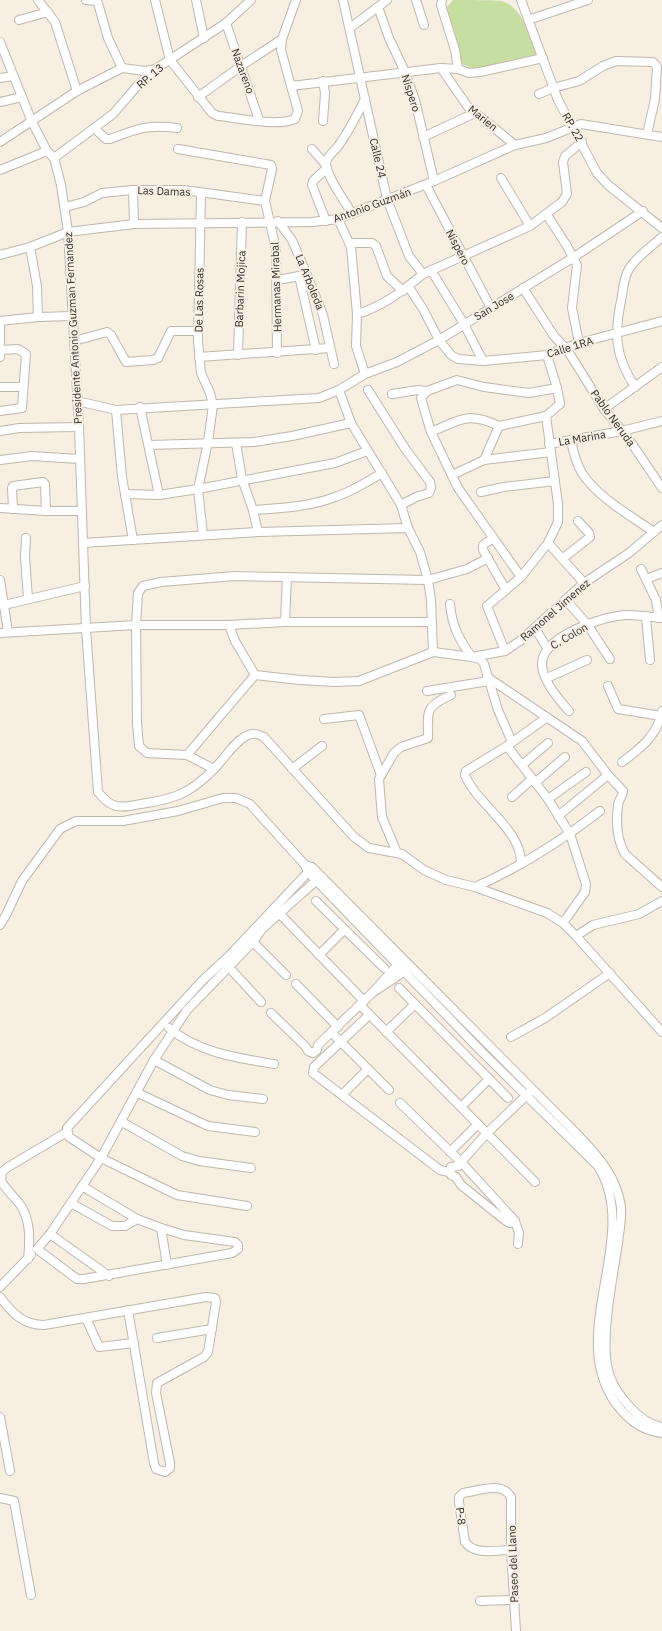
<svg xmlns="http://www.w3.org/2000/svg" width="662" height="1631" viewBox="0 0 662 1631" font-family="'IBM Plex Sans',sans-serif">
  <style>
    .green { fill: #c7dea1 }
    .lines { fill: none; stroke-linecap: round; stroke-linejoin: round }
    .minor-casing { stroke: #bfb8ac; stroke-width: 10 }
    .minor { stroke: #fff; stroke-width: 8 }
    .labels { text-anchor: middle; dominant-baseline: central; stroke-width: 4; stroke-linejoin: round; paint-order: stroke }
    .street-label { font-size: 11px; fill: #312e2a; stroke: #f6efe2 }
  </style>
  <rect width="100%" height="100%" fill="#f6efe2"/>
  <!-- green -->
  <path class="green" d="M453,0C464,0 494,0 502,1C524,8 530,37 537,56L476,70L462,64L447,7Z"/>
  <g class="lines">
    <!-- minor casing -->
    <g class="minor-casing">
      <g id="minor">
        <polyline points="38,0 55,22 77,91"/>
        <polyline points="86,0 97,1"/>
        <polyline points="97,0 108,38 122,68"/>
        <path d="M155,0L170,60L212,113L218,116C240,118 275,127 295,119L298,111L281,50L282,39L296,0"/>
        <polyline points="196,0 204,38"/>
        <polyline points="343,0 387,199 409,256 423,274 530,226 562,202 567,194 563,162 565,156 582,142"/>
        <polyline points="416,0 424,25"/>
        <polyline points="442,0 441,5 455,50 458,69"/>
        <polyline points="521,0 558,100 597,173 608,185 662,228"/>
        <polyline points="378,7 389,38 405,72 415,100 434,181"/>
        <polyline points="19,20 48,12"/>
        <polyline points="528,20 588,0"/>
        <polyline points="226,23 259,120"/>
        <polyline points="350,28 387,0"/>
        <path d="M0,42L32,122L47,151L54,158L61,185L68,232L79,427L86,629L98,792C112,810 121,808 141,804C174,799 190,794 214,769C225,758 233,743 246,736C253,732 258,734 264,737L354,837L369,848L402,854L424,870L446,880L475,887L547,913L563,923L576,936L662,1032"/>
        <polyline points="441,68 468,107 515,145"/>
        <polyline points="0,78 13,76"/>
        <polyline points="291,86 441,68 458,69 469,73 480,72 543,58"/>
        <polyline points="539,94 553,88 579,81 603,66 616,61 653,62 657,67 655,99 647,134"/>
        <polyline points="198,97 241,66 282,39"/>
        <polyline points="0,102 22,97"/>
        <polyline points="323,121 325,93 323,81"/>
        <path d="M94,128L106,139H110C137,129 148,124 177,128"/>
        <polyline points="423,137 475,113"/>
        <polyline points="0,142 77,91 122,68 145,71 156,69"/>
        <polyline points="178,149 271,165 272,169 265,201 276,249 277,353"/>
        <polyline points="312,149 325,164"/>
        <polyline points="54,158 113,114 138,85 157,68 226,23 251,0"/>
        <polyline points="0,170 47,151"/>
        <polyline points="501,178 530,226"/>
        <polyline points="426,185 491,308"/>
        <polyline points="133,190 134,224"/>
        <polyline points="201,193 198,341 201,373 210,393 213,405 208,442 198,489 203,535"/>
        <polyline points="65,207 84,202 102,193 133,190 184,190 265,201"/>
        <path d="M352,214C345,201 328,179 326,165C325,157 335,151 339,145C349,131 357,115 365,99"/>
        <polyline points="547,215 567,246 577,265 572,308 579,343"/>
        <polyline points="338,219 351,247 357,314 356,346 365,374"/>
        <polyline points="278,221 292,240 307,275 323,315 334,364"/>
        <polyline points="326,221 312,185 313,181 327,168"/>
        <polyline points="349,243 372,243 376,246 387,276 403,291"/>
        <polyline points="30,247 37,286 38,317"/>
        <polyline points="0,255 30,247 68,232 134,224 312,222 338,219 434,181 515,145 546,138 581,124 662,137"/>
        <polyline points="431,270 464,324 483,361 547,355 579,343 662,321"/>
        <polyline points="299,276 316,350"/>
        <polyline points="278,280 305,275"/>
        <polyline points="408,286 423,309 439,340 451,355 458,359 483,361"/>
        <polyline points="523,288 554,336 568,351 604,409 628,438 662,488"/>
        <path d="M357,314C382,307 404,290 423,274"/>
        <polyline points="0,321 38,317 73,316"/>
        <polyline points="0,327 0,357"/>
        <polyline points="74,341 107,332 111,335 126,362 153,360 158,358 171,331 198,331"/>
        <polyline points="238,355 242,222"/>
        <polyline points="199,357 330,348"/>
        <polyline points="0,387 23,387"/>
        <path d="M635,387C614,355 614,332 622,296C623,287 624,277 629,269C636,257 651,247 662,237"/>
        <polyline points="339,390 351,423 401,505 408,528 420,552 428,580 431,600 433,652"/>
        <polyline points="368,390 406,450 430,482 431,488 429,493 416,497 401,505"/>
        <polyline points="392,394 418,390 427,391"/>
        <polyline points="77,401 116,410 319,398 339,390 365,374 397,362 439,340 574,257 643,211"/>
        <polyline points="140,407 159,495"/>
        <polyline points="604,409 662,367"/>
        <polyline points="116,410 122,477 133,540"/>
        <polyline points="0,411 22,408 26,354 18,349 1,350"/>
        <polyline points="0,431 19,428 79,427"/>
        <path d="M431,432C460,420 468,411 499,426"/>
        <path d="M571,440C573,451 576,463 582,473C597,497 631,516 654,532"/>
        <polyline points="236,443 242,479 253,510 258,532"/>
        <polyline points="549,444 622,431 662,421"/>
        <polyline points="149,445 254,442 292,436 351,423"/>
        <polyline points="0,460 32,456 79,459"/>
        <polyline points="484,460 499,426 546,416 560,404 557,388 547,355"/>
        <polyline points="452,475 484,460 551,452"/>
        <polyline points="481,492 504,487 555,481"/>
        <polyline points="125,494 159,495 198,489 335,463 367,451"/>
        <polyline points="0,508 46,511 82,511"/>
        <polyline points="13,509 12,488 13,486 43,482 45,484 46,511"/>
        <path d="M253,510C281,508 309,507 335,497C351,492 367,482 382,473"/>
        <polyline points="26,538 25,557 28,599"/>
        <polyline points="493,538 483,545 483,550 506,590"/>
        <polyline points="83,543 258,532 408,528"/>
        <polyline points="548,543 584,583"/>
        <polyline points="562,559 590,537 589,533 578,521"/>
        <polyline points="641,569 656,600 659,618"/>
        <polyline points="521,577 458,488 431,432 421,398 427,391 457,380 484,387 529,393 557,388"/>
        <polyline points="646,579 662,573"/>
        <polyline points="0,580 8,632"/>
        <polyline points="566,600 587,624 610,659"/>
        <path d="M450,604C452,626 459,640 472,657L480,659L484,664L498,710L512,742"/>
        <polyline points="4,605 85,586"/>
        <polyline points="646,617 650,660"/>
        <polyline points="285,622 287,577"/>
        <polyline points="229,625 235,641 255,675"/>
        <polyline points="535,628 547,648"/>
        <polyline points="0,633 136,625 229,625 285,622 432,622"/>
        <polyline points="505,651 487,606 521,577 548,543 558,522 558,504 546,416"/>
        <polyline points="255,675 300,680 335,682 359,681 433,652 472,657 505,651 520,641 584,583 629,553 662,525"/>
        <polyline points="487,677 582,741 608,775"/>
        <polyline points="547,678 587,660"/>
        <polyline points="608,686 618,709 661,716"/>
        <polyline points="427,691 489,681"/>
        <path d="M569,711C559,700 541,679 542,663C543,636 605,615 628,615C639,615 651,617 662,618"/>
        <polyline points="324,719 359,715 381,775"/>
        <polyline points="507,746 548,799 570,834 586,884 585,892 563,923"/>
        <polyline points="187,755 147,753 139,746 137,723 136,625 138,593 143,586 161,582 235,576 428,580 467,569 488,558"/>
        <path d="M622,762C640,749 658,735 662,711"/>
        <polyline points="522,765 548,743"/>
        <polyline points="214,769 187,755 255,675"/>
        <polyline points="292,769 322,746"/>
        <polyline points="536,782 565,757"/>
        <polyline points="512,797 532,779"/>
        <polyline points="548,799 586,772"/>
        <path d="M558,816L608,775L623,791C623,796 618,800 618,806C616,821 617,840 625,854L662,887"/>
        <path d="M397,853L382,817L379,779L394,753L401,747L428,738C428,711 424,707 451,695"/>
        <path d="M521,864C522,829 477,805 465,775L466,771L507,746L546,718"/>
        <path d="M475,887C521,867 561,841 600,811"/>
        <polyline points="316,901 384,968"/>
        <polyline points="276,910 364,1001"/>
        <polyline points="0,925 6,915 22,881 60,829 76,821 123,821 178,811 223,798 236,798 250,804 305,865"/>
        <polyline points="576,936 593,925 639,914 662,901"/>
        <polyline points="253,942 286,975"/>
        <polyline points="319,955 344,930"/>
        <polyline points="401,961 372,993 408,969"/>
        <polyline points="225,963 261,1002"/>
        <polyline points="296,984 338,1027"/>
        <polyline points="399,988 508,1098"/>
        <polyline points="360,1005 535,1182"/>
        <polyline points="271,1013 306,1047 308,1051 313,1053 317,1050 318,1045 372,993"/>
        <polyline points="369,1015 314,1067 313,1073 440,1170 449,1172"/>
        <path d="M169,1028C199,1053 238,1058 274,1064"/>
        <polyline points="386,1032 415,1004"/>
        <polyline points="332,1033 389,1090"/>
        <polyline points="511,1037 545,1018 610,973"/>
        <polyline points="154,1060 210,1090 228,1095 263,1099"/>
        <polyline points="138,1093 208,1126 255,1132"/>
        <polyline points="342,1095 368,1069"/>
        <polyline points="400,1103 461,1162 487,1133 529,1093"/>
        <polyline points="461,1107 489,1079"/>
        <polyline points="122,1122 182,1156 199,1161 251,1168"/>
        <polyline points="450,1152 478,1124"/>
        <polyline points="458,1166 461,1162 515,1221 519,1233 518,1244"/>
        <polyline points="458,1166 451,1167 451,1175 456,1177 461,1185 506,1221 510,1223 515,1221"/>
        <polyline points="82,1186 137,1219 161,1228 184,1235 235,1242 238,1245 238,1249 232,1253 84,1279 77,1279 37,1249 50,1234 101,1158 154,1060 187,1010 253,942 262,929 319,878"/>
        <polyline points="71,1203 112,1226 125,1226 137,1219"/>
        <polyline points="247,1206 177,1195 101,1158 69,1137 67,1128 202,981 230,955 311,869"/>
        <polyline points="161,1228 167,1265"/>
        <polyline points="50,1234 109,1276"/>
        <path d="M28,1259C30,1240 31,1219 19,1203C13,1196 6,1189 1,1181L2,1172L8,1167L67,1132"/>
        <polyline points="0,1287 31,1255"/>
        <path d="M0,1297C12,1313 23,1325 44,1325L206,1297L215,1298L216,1302L208,1352L204,1357L157,1383L156,1393L170,1463V1468L165,1472L156,1469L154,1463L128,1310"/>
        <polyline points="86,1318 99,1347 134,1343"/>
        <polyline points="157,1338 212,1329"/>
        <polyline points="0,1417 10,1471"/>
        <path d="M662,1427C649,1425 638,1416 629,1406C620,1396 611,1384 608,1370C600,1338 613,1277 618,1243C619,1232 622,1219 621,1207C617,1177 598,1156 578,1135L312,867L305,865L308,872L481,1051L598,1166C644,1239 560,1339 621,1410C633,1423 644,1431 662,1433"/>
        <polyline points="0,1498 14,1501 31,1595"/>
        <path d="M511,1550C496,1550 475,1556 465,1542L459,1502V1497L463,1493C478,1491 502,1481 511,1497V1550L516,1631"/>
        <polyline points="480,1601 514,1600"/>
      </g>
    </g>
    <!-- minor -->
    <use href="#minor" class="minor"/>
  </g>
  <g class="labels">
    <!-- street labels -->
    <g class="street-label">
      <text transform="translate(243 71) rotate(70)">Nazareno</text>
      <text transform="translate(150 76) rotate(-41)">RP. 13</text>
      <text transform="translate(411 93) rotate(72)">Níspero</text>
      <text transform="translate(483 118) rotate(39)">Marien</text>
      <text transform="translate(573 127) rotate(60)">RP. 22</text>
      <text transform="translate(378 158) rotate(77)">Calle 24</text>
      <text transform="translate(164 191) rotate(2)">Las Damas</text>
      <text transform="translate(372 205) rotate(-20)">Antonio Guzmán</text>
      <text transform="translate(458 247) rotate(62)">Nispero</text>
      <text transform="translate(310 282) rotate(68)">La Arboleda</text>
      <text transform="translate(276 287) rotate(-92)">Hermanas Mirabal</text>
      <text transform="translate(240 289) rotate(-88)">Barbarin Mojica</text>
      <text transform="translate(199 300) rotate(-89)">De Las Rosas</text>
      <text transform="translate(494 306) rotate(-31)">San Jose</text>
      <text transform="translate(73 328) rotate(-93)">Presidente Antonio Guzman Fernandez</text>
      <text transform="translate(570 347) rotate(-17)">Calle 1RA</text>
      <text transform="translate(613 418) rotate(54)">Pablo Neruda</text>
      <text transform="translate(582 438) rotate(-10)">La Marina</text>
      <text transform="translate(555 610) rotate(-41)">Ramonel Jimenez</text>
      <text transform="translate(569 636) rotate(-30)">C. Colon</text>
      <text transform="translate(461 1516) rotate(83)">P-8</text>
      <text transform="translate(513 1564) rotate(-92)">Paseo del Llano</text>
    </g>
  </g>
</svg>
